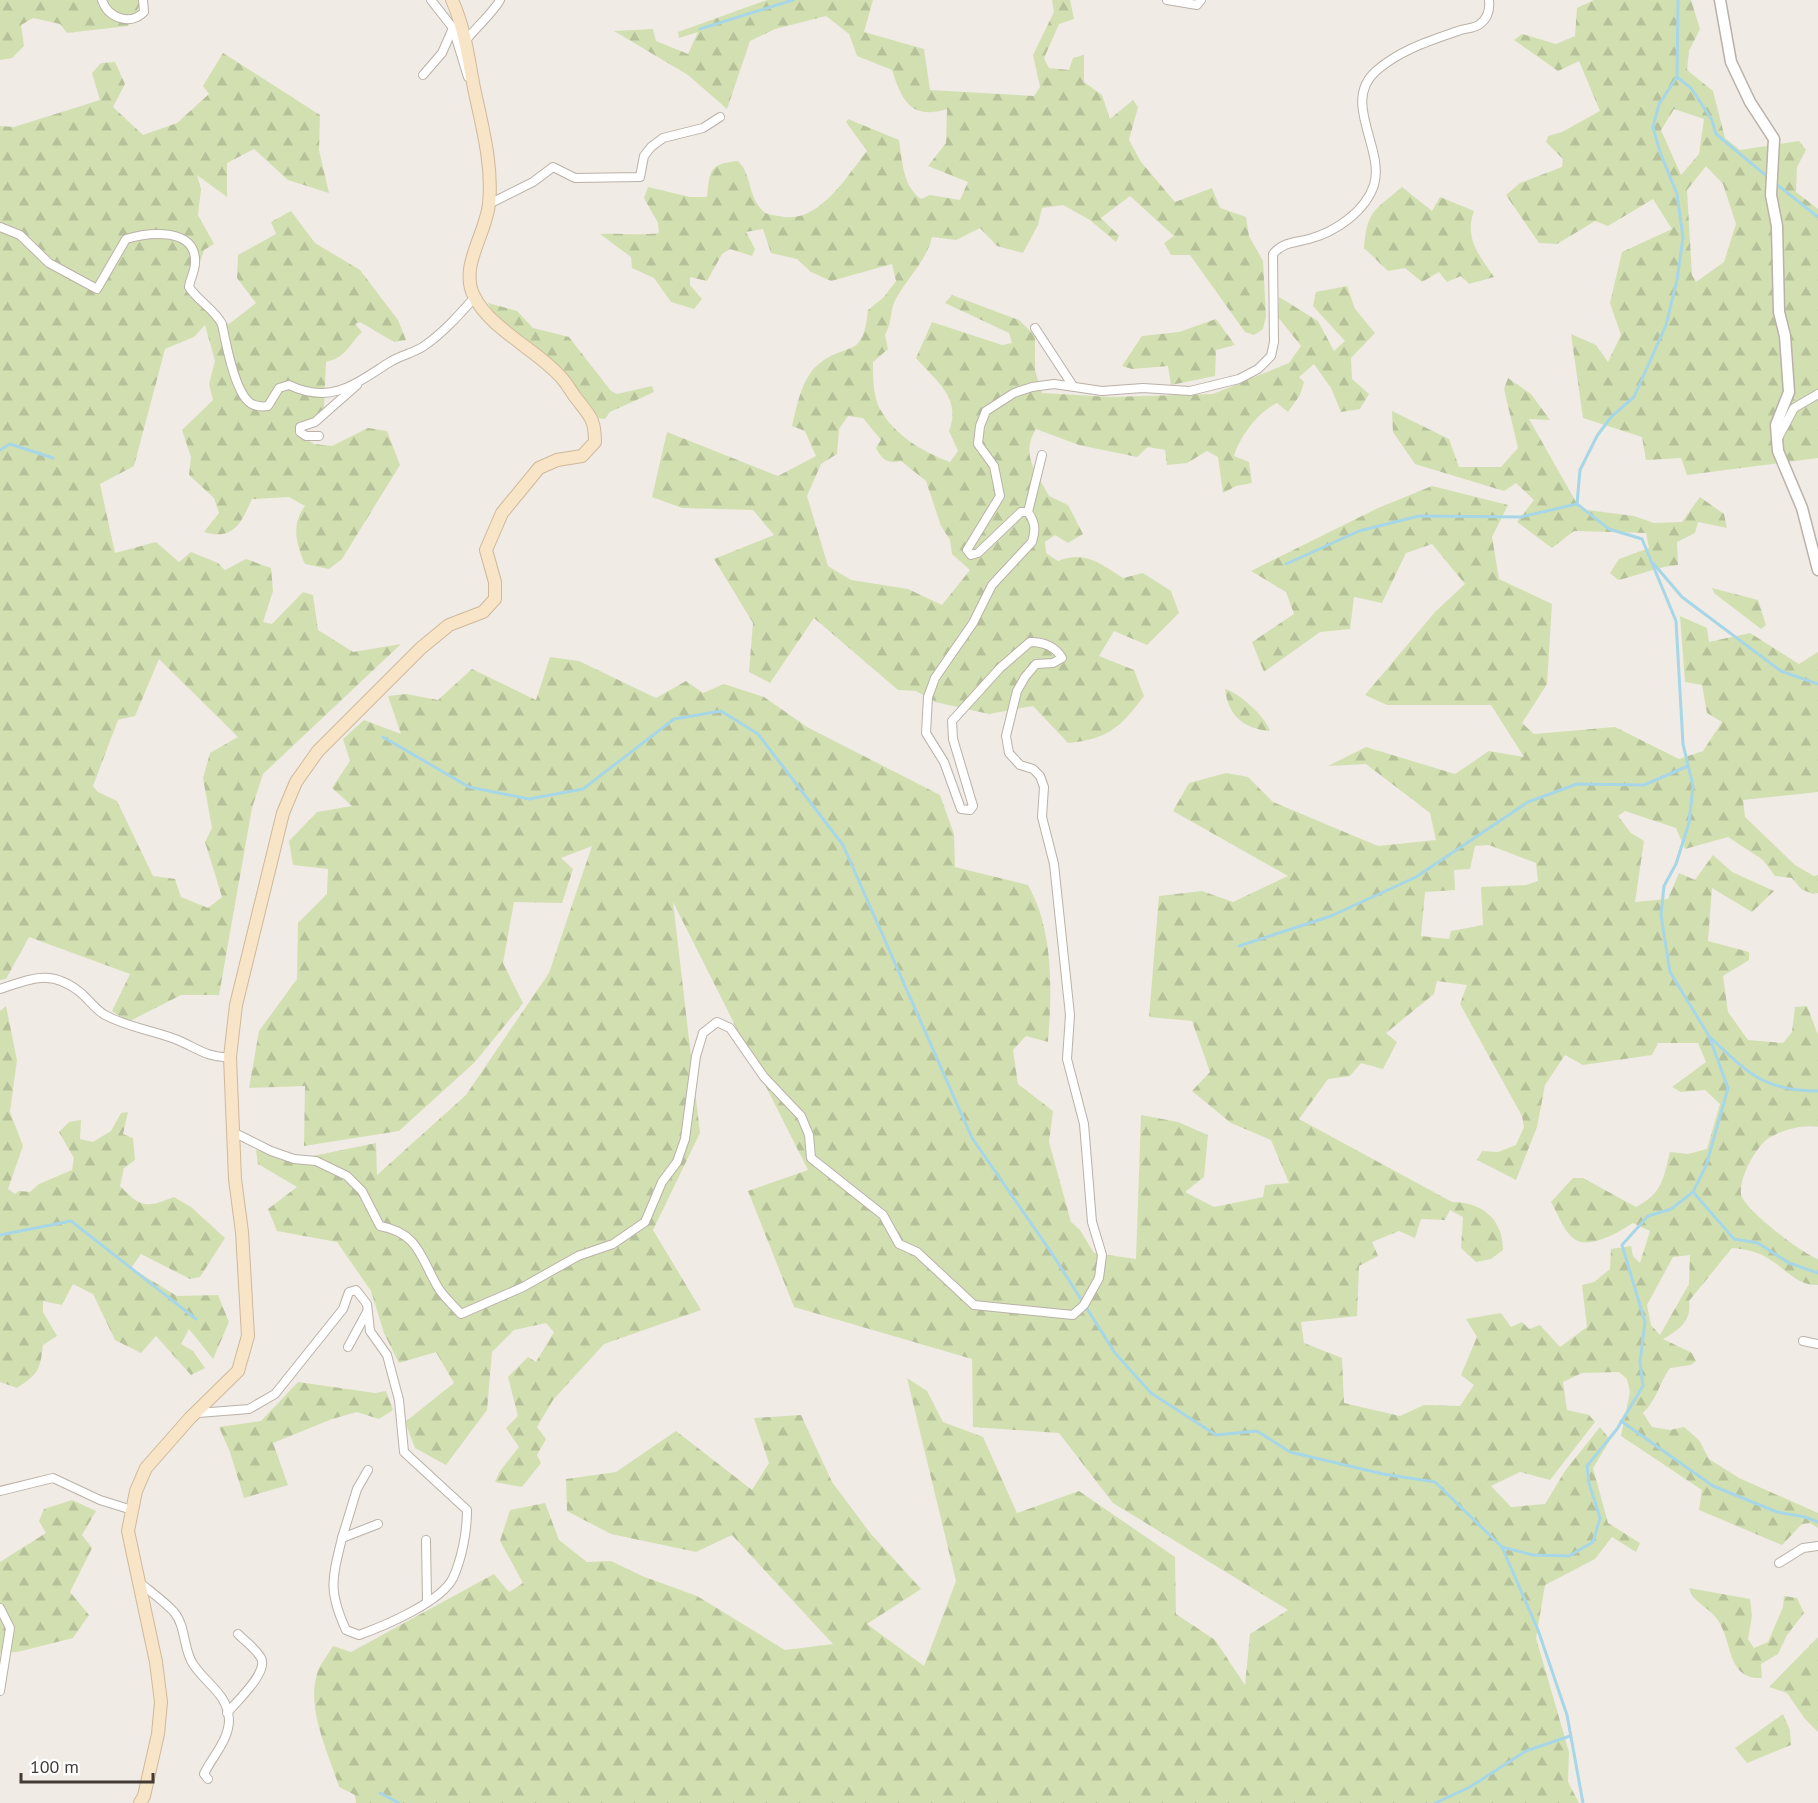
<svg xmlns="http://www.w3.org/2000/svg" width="1818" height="1803" viewBox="0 0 1818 1803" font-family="'PT Sans',sans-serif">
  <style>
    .forest { fill: url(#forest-firs); fill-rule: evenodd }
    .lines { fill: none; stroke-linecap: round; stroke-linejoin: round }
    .stream { stroke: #a7d6e7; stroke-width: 3 }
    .minor-casing { stroke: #bab1a8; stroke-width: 10 }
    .tertiary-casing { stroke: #bab1a8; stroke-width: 13 }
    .secondary-casing { stroke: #ceb99b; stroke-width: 14 }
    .minor { stroke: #fff; stroke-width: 8 }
    .tertiary { stroke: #fff; stroke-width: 10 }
    .secondary { stroke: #f8e4c7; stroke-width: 12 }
  </style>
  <defs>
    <pattern id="forest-firs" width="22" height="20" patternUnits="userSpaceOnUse" patternTransform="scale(1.5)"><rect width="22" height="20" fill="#d2e0b1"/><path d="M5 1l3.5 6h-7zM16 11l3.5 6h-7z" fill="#b6c199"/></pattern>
  </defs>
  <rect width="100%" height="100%" fill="#f0ebe5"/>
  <!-- forest -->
  <g class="forest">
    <polygon points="0,0 143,0 128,26 67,33 60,24 33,18 21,25 24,46 12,58 0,60"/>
    <path d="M767,0H873L864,32L924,49L930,90L1034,96L1040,87L1033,55L1054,12L1052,0H1070L1074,19L1059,24L1044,58L1049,68L1069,70L1073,58L1084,55V82L1102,95L1110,119L1133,100L1138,107L1129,140L1141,162L1175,202L1212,188L1220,208L1246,217L1249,236L1263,261L1266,316L1263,329L1254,335L1245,332L1190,255H1171L1164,243L1174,236L1130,196L1101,218L1119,236L1116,242L1090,220L1063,205L1042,208L1038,225L1023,253L997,246L980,228L956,240L932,237C926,263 905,279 894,303C890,313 892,322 885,335L888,349L873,362C873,376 873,397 880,409C894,435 923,452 950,462L958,451L949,431C962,398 936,381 916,358L932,322L1002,345L1012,343L1009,333L945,303L952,295L1019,320L1035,336V370L1042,393L1111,397L1213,394L1289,363L1301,346L1278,317L1279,297L1318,321L1334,351L1345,341L1313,306L1316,292L1347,286L1355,309L1375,333L1351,358L1352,379L1369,394L1360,409L1341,412L1331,388L1314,364L1299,377L1304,382L1300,395L1288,412L1277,403C1258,412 1240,436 1234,456L1249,462L1252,483L1236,486L1223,493L1218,457L1207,451L1187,463L1167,465L1165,450L1148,447L1137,457L1079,445L1036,429C1020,455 1036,471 1049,496L1068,505L1083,534L1068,543L1055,535L1045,542L1046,553L1058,561C1084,550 1100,563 1123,578L1143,573L1171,591L1179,613L1147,645L1114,631L1099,656L1134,670L1144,696C1120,728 1108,739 1068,743L1033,706L989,714L935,702L916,691L898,690L814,618L770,683L749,672L753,623L714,559L774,535L753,510L682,508L652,497L667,432L778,476L816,456L805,431L792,426C797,406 802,376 820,363C849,341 863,360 868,310L884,297L896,281L892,264L831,281L811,272L797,259L771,253L763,229L746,232L755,249L752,256L730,249L722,254L707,281L690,277V285L702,299L694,309L671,302L654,278L632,268L631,257L600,234C620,233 638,236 659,233L658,223L644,198L648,187L690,197H707C710,170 709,164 738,161C752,175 748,196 762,210C766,215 773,215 779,216C818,226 846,177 867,151L846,122L848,119L899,140C902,160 903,187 921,199L930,195L960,200L968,182L928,166L946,143L947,109C911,120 902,101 892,70L857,56L849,34L826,16L775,29L750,41L727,109L688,75L614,31L653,29L656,41L688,54L698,32L679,38L678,32ZM848,416L863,418L881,440L876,448C882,460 888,464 901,461L926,481L941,526L950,540L952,554L970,570L942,605L908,589L851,580L828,566L807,496L821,464L837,454L839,429Z"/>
    <path d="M1594,0H1691L1700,29L1689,51L1687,70L1713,91L1725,138L1740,150L1799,141L1806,150L1797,167L1796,192L1818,209V458L1687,475L1681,458L1646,460L1642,437L1583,418L1571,334L1596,345L1608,362L1621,335L1610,303L1622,252L1672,229L1653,199L1608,226L1595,221L1557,244L1539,243L1506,195L1520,183L1562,167L1563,159L1546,142L1548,136L1562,132L1600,111L1579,61L1558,71L1514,40L1522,34L1556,44L1575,36L1577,8ZM1674,109L1704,119L1699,154L1681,175L1661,130ZM1706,166L1723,184L1736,224L1724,262L1696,282L1692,275L1687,190Z"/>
    <path d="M223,53L320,115L319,150L329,193L288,180L254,149L227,163V197L197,175L201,189L198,215L214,244L204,250L189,296L214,316L229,324L256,303L237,278L238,255L276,234L271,222L291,211L315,243L360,270L398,320L406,340L394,342L360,322L355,324L362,332C348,345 347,357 326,362L324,409L297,433L314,444L332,446L368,428L387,431L400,465L342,559L329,569L305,564C296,544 291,524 305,506L289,497L252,499C241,523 234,541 204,532L219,513L214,498L189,475L191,457L182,430L213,400L209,384L215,361L205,325L194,337L165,349L134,466L100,484L115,553L156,542L179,562L191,552L218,563L225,570L246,559L271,568L273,591L263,622L272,624L303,592L313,595L318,630L353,652L401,644L263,774L252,808L219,995H181L128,1022L112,1011L130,974L29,937L6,979L0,980V126L14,127L100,100L92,73L101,63L115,62L125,84L113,107L143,135L177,123L209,94L203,86ZM159,659L238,737L210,753L203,778L212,828L205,842L222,897L208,908L181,897L175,879L153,876L117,801L98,792L93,786L118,720L135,716Z"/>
    <path d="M1402,187L1432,211L1440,197L1474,211C1464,238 1479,255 1494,277L1469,284L1461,276L1447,282L1439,272L1422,282L1405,268L1388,271L1364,248C1367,210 1375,210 1402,187Z"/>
    <polygon points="488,303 517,311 533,328 569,337 611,391 617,394 652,386 654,392 610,412 605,419 596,418 554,365 494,314"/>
    <polygon points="1216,319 1235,345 1216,350 1215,376 1171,385 1168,366 1132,369 1122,366 1142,336 1179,332"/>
    <path d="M1508,378L1531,394L1550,420L1529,419L1580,509L1634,516L1654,523L1682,522L1700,497L1724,514L1727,528L1698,522L1695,533L1677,542L1678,565C1658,566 1638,576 1618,580L1610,573L1619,559L1649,548L1646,533L1574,531L1552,548L1517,522L1534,500L1516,483L1504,491L1415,464L1393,432L1392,411L1449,439L1459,467H1501L1518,448L1504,389Z"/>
    <path d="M1432,486L1508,505L1492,537L1499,579L1552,604L1547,684L1522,723L1534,734L1615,727L1679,759L1703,751L1722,722L1707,713L1702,685L1685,682L1680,616L1707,628L1709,642L1750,633L1799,664L1818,652V792L1743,800L1745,817L1795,865L1814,876L1818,875V893L1813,894L1801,889L1792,878L1775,876L1763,860L1728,837L1685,849L1676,828L1625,811L1618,816L1631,833L1644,841L1635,902L1668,899L1679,873L1695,880L1713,855L1732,872L1774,891L1752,912L1712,888L1708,941L1749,952V960L1723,976L1728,1012L1748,1040L1783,1043L1792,1032L1795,1007L1807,1006L1818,1035V1127C1804,1124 1781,1130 1769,1138C1756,1146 1739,1178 1741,1194C1743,1209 1803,1254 1818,1259V1285C1799,1286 1787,1271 1772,1261C1760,1252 1746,1249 1732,1248L1689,1301C1692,1321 1679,1330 1663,1339L1692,1353L1696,1361L1691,1365L1670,1368C1659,1383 1657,1400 1643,1413L1652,1427L1670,1430L1684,1427L1699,1440L1709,1459L1739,1478L1818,1513V1528L1810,1523L1802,1524L1782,1545L1699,1510L1702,1490L1621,1436L1630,1392L1627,1379L1619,1372L1582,1373L1563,1382L1567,1410L1589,1415L1595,1422L1550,1480L1520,1472L1491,1486L1511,1507L1545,1504L1565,1471L1600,1427L1610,1440L1593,1468L1608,1523L1640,1543L1636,1552L1612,1537L1595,1559L1545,1585L1536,1638L1569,1752L1568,1782L1579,1803H356L355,1795L339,1787C329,1753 306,1710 317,1674C319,1665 328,1655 333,1646L351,1652L494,1574L509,1592L523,1583L500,1541L510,1510L545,1503L559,1540L587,1562L611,1561L642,1576L697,1596L785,1650L833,1644L732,1535L696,1552L611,1534L567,1511L566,1479L616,1472L676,1431L752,1490L769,1463L754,1418L801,1415L832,1482L871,1534L921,1589L867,1624L924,1666L956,1581L907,1378L927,1391L943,1422L983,1437L1017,1513L1079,1491L1175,1557L1176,1614L1215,1640L1245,1685L1250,1634L1288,1610L1113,1503L1059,1433L973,1427L972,1359L794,1307L748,1191L808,1170L673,902L700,1133L653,1230L701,1310L604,1344L553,1400L537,1427L546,1439L537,1455L541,1463L522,1487L495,1482L500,1471L519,1447L506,1428L518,1416L508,1377L528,1357L536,1362L554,1332L546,1323L514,1330L492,1352L487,1410L446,1465L415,1448L405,1422L454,1383L436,1352L399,1363L384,1333L371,1291L337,1242L277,1231L268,1209L297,1187L258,1164L256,1150L303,1158L376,1143L377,1175L466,1095L549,973L592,846L561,858L573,869L562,903L514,902L503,963L523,1003L475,1062L399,1131L304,1146L305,1086L249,1088L259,1031L297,979L298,923L327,894L328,869L293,865L289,841L317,812L352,806L332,788L350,761L343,739L364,720L401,734L388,696L406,694L438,700L472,669L536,700L550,657L579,661L656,698L686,681L703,693L724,684L764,697L807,727L940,795L954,834L955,867L1028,885C1054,931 1052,991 1048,1042L1026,1036L1013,1050L1018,1084L1053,1111L1049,1142L1071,1222L1080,1230L1094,1253L1136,1259L1141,1115L1178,1122L1208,1135L1204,1177L1185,1192L1214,1207L1263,1197L1265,1185L1289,1183L1271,1140L1231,1123L1192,1091L1210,1072L1192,1021L1149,1017L1159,896L1202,891L1233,902L1288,876L1173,811L1189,783L1226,773L1248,777L1273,802L1378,846L1436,840L1430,813L1366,764L1328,766L1366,747L1455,774L1489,751L1524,757L1491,705H1387L1365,695L1435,612L1465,584L1432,544L1406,553L1382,603L1354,597L1350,629L1320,632L1264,672L1252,642L1294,614L1286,592L1251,571L1378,508ZM1489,845L1536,863L1538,881L1526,885L1481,887L1483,925L1451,931L1449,939L1421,936L1425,892L1455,890L1454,870L1470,869L1475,846ZM1437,981L1467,985L1460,1004L1522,1116L1524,1127L1516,1145L1498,1152L1482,1151L1477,1160L1516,1180L1537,1127L1545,1085L1565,1055L1583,1065L1652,1055L1658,1043H1698L1706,1062L1672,1087L1681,1092L1705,1090L1720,1104L1707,1149L1688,1154L1670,1152C1663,1179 1663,1193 1636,1207L1583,1178H1573L1551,1202C1557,1212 1563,1230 1573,1238C1588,1251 1619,1232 1633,1223L1650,1231L1640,1263L1633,1256L1631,1246L1611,1249L1610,1269L1594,1282L1582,1285L1587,1327L1560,1347L1540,1325L1529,1329L1522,1322L1511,1327L1501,1313L1466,1319L1477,1337L1461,1375L1474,1385L1460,1406L1424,1405L1400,1416L1344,1403L1342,1358L1304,1343L1301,1322L1357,1316L1359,1266L1378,1256L1372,1242L1399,1231L1415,1238L1421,1219L1445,1220L1450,1210L1463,1217L1461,1248L1476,1262L1491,1259L1503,1250C1503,1219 1482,1202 1452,1202L1299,1119L1328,1079L1350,1076L1361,1063L1383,1069L1397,1042L1386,1033L1434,994ZM1690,1255L1689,1284L1660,1335L1651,1325L1647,1305L1673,1257Z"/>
    <polygon points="1712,588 1758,600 1766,625 1761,629 1714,593"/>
    <path d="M1225,689C1238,692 1266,717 1270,731C1243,729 1228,715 1225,689Z"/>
    <path d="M6,1006L17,1060L10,1112L23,1146L8,1189L15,1194L19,1191L30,1192L39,1184L72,1170L74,1158L59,1132L69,1122L81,1120L80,1139L93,1142L111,1131L121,1113L128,1112L123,1134L133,1138L135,1160L124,1168L120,1186C141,1208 146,1208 174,1197L191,1207L225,1238L200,1277L190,1279L141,1254L131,1268L177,1296L218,1295L229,1322L213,1359L189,1329L181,1344L193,1351L205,1368L191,1375L156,1336L141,1353L115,1340L93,1294L73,1284L62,1305L43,1301V1312L57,1336L43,1345C40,1371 38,1374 17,1388L0,1382V1011Z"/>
    <polygon points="298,1382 375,1393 386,1391 393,1410 379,1419 357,1412 332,1419 273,1443 288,1485 244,1498 230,1452 219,1427 261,1421"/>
    <polygon points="72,1500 96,1511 82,1535 92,1548 70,1592 89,1615 73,1638 17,1652 0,1653 0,1562 46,1533 39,1521 44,1509"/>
    <path d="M1689,1588L1750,1599L1752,1616L1748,1639L1754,1648L1768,1642L1783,1607L1784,1596L1797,1598L1804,1613L1787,1635L1778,1654L1761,1664L1762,1678C1726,1680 1733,1640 1717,1619C1708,1606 1694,1604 1689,1588Z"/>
    <polygon points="1818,1637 1818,1732 1805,1719 1787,1693 1769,1687"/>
    <polygon points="1783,1714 1790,1730 1791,1745 1747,1763 1735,1748"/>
  </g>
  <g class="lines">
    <!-- stream -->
    <g class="stream">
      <polyline points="700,29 793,0"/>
      <polyline points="1677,77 1691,88 1712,120 1716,134 1769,178"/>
      <polyline points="1775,183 1818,217"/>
      <polyline points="0,450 10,444 53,458"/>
      <polyline points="1653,563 1682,597 1781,671 1818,684"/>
      <polyline points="1286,564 1359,531 1419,516 1521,517 1577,504"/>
      <polyline points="383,737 469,787 529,799 583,789 674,719 721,711 758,734 843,845 972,1138 1053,1255 1115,1353 1151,1393 1216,1435 1257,1431 1290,1452 1383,1474 1435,1482 1502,1547 1538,1630 1567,1715 1583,1803"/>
      <polyline points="1239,946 1331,916 1416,877 1528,802 1577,784 1644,785 1688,766"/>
      <path d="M1711,1038C1748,1073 1764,1091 1818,1091"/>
      <polyline points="1693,1192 1734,1239 1758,1243 1789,1263 1818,1273"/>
      <polyline points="0,1235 71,1221 196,1319"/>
      <polyline points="1621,1421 1713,1486 1777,1512 1805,1517 1818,1522"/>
      <polyline points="1502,1547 1533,1555 1569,1556 1593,1542 1600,1518 1589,1483 1587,1466 1617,1429 1643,1386 1640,1362 1645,1322 1622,1245 1648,1216 1671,1209 1693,1192 1706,1166 1728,1088 1709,1036 1670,972 1661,915 1664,886 1676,864 1689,823 1693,786 1683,744 1676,621 1642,539 1609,529 1577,504 1580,470 1597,436 1611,417 1634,397 1666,325 1677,280 1683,238 1677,194 1660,152 1653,127 1659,104 1677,77 1678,0"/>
      <polyline points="380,1793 399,1803"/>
      <polyline points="1435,1803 1470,1787 1526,1751 1570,1736"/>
    </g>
    <!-- minor casing -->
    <g class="minor-casing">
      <g id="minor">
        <path d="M102,0C108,18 130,26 144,12L143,0"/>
        <polyline points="431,0 453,28 468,77"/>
        <polyline points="1167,0 1197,5 1201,0"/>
        <path d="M467,39C475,29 496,9 500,0"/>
        <polyline points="423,75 442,53 453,28"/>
        <polyline points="489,204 533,182 553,167 575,178 640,177 644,156 651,147 663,138 703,128 720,117"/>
        <path d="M0,227L20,235L49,263L97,289L126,239C149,232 197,227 195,263C195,271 190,279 189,287C198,301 214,309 222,324C226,344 234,386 247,400C252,406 261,407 268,406L279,388L289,385C331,405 355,384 390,362C401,355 414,353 424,346C443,333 459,315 474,298"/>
        <polyline points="1035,328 1073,386"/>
        <polyline points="319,436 306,436 300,432 300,427 315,422 357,385"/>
        <polyline points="1777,440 1794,408 1818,394"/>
        <polyline points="1028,512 1042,455"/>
        <path d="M0,989C31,979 51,968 81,993C89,1000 96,1010 105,1015C127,1027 151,1030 175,1039C194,1046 208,1059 230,1057"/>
        <path d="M233,1132L271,1151L294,1159L316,1161L347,1176L362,1191L380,1226C420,1233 421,1260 439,1289C445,1298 454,1306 461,1314L523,1287L578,1256L613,1244L645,1222L662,1182L677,1162L685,1139L696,1056L703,1033L717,1022L730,1028L764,1077L801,1116L809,1135L811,1158L883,1215L899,1244L917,1252L974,1305L1073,1315L1084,1305L1099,1278L1102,1255L1092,1222L1084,1124L1067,1059L1070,1015L1054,864L1042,817L1044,787L1040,776L1033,769L1020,765L1009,753L1006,736L1017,691L1025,677L1036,664L1053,663L1062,658C1055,646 1044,642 1030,642L1000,668L952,721L953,739L973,806L970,810L961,809L944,762L926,733L928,697L935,678L973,623L992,585L1032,542C1036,530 1035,522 1028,512H1021L978,553L971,555L967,550L1000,496L994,466L978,444L980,426L986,411L1014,393L1032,387L1054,384L1102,391L1143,388L1190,391L1239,379L1258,369L1271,356L1274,342L1273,254C1283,242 1294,243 1309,239C1335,232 1365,212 1374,185C1385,148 1341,102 1376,71C1400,50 1429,41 1458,31C1465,28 1474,29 1480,24C1488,18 1490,9 1489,0"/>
        <polyline points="1803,1341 1818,1344"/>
        <polyline points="348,1347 367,1312"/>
        <path d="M198,1413L249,1409L275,1394L343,1309L349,1292L356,1290L367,1304L370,1331L387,1355L399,1400L404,1452L467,1510C467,1532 462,1558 453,1578C441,1602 384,1626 359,1635L346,1630C328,1591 332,1579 342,1538L378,1524"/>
        <polyline points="0,1491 53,1478 100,1500 132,1510"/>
        <polyline points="342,1538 357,1489 368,1470"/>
        <polyline points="426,1540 427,1601"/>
        <polyline points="1779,1563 1803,1548 1818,1546"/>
        <path d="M139,1582C151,1592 164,1601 174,1612C186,1626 183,1649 193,1664C206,1684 228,1694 229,1720C229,1740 212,1757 204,1774L208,1779"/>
        <polyline points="0,1608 10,1628 0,1691"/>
        <path d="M227,1713C236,1702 269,1672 261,1658C256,1649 245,1641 238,1634"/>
      </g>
    </g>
    <!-- tertiary casing -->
    <g class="tertiary-casing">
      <polyline id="tertiary" points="1720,0 1731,62 1750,102 1774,139 1771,195 1777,226 1779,312 1785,336 1789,392 1776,425 1778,451 1802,508 1818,570"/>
    </g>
    <!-- secondary casing -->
    <g class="secondary-casing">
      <path id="secondary" d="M140,1803L144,1796L158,1734L161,1702L156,1662L128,1531L136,1491L146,1468L190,1418L238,1371L248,1336L242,1232L235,1179L230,1057L236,1005L283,813L296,782L318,751L421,648L449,625L483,612L495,599V582L486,550L502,513L539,468L557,460L582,456L595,442C595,419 590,416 576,398C570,390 565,380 557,373C534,349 488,326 474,296C459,267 486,234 489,204C493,165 482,126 474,88C468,57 465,29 452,0"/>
    </g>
    <!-- minor -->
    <use href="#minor" class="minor"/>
    <!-- tertiary -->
    <use href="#tertiary" class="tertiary"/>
    <!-- secondary -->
    <use href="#secondary" class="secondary"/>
  </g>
  <!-- scale -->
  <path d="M21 1773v9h132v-9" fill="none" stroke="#423b35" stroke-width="3"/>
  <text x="30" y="1773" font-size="18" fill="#423b35" stroke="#ffffff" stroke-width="4.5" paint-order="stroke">100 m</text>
</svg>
